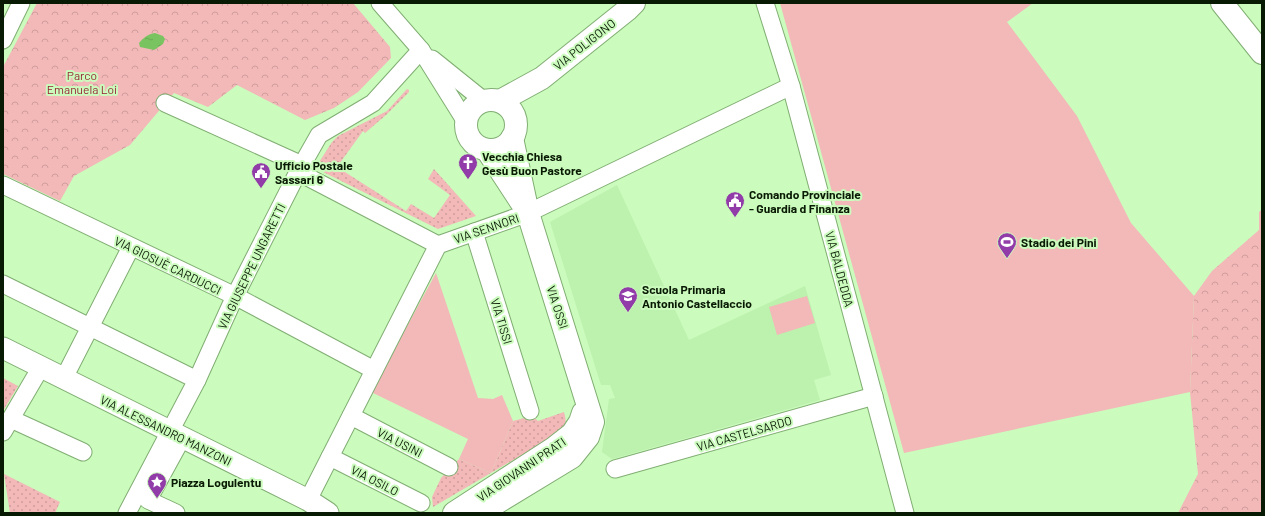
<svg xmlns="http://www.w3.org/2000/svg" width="1265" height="516" viewBox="0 0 1265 516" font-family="Barlow,sans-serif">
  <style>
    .built { fill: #bcf1ae }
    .grass { fill: url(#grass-dots) }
    .forest { fill: url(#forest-crowns) }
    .garden { fill: #f3b8b8 }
    .water { fill: url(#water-ripples) }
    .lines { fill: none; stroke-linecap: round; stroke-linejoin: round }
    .minor-casing { stroke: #81ae73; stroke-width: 19 }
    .tertiary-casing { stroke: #81ae73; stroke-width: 23 }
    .secondary-casing { stroke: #81ae73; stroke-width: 24 }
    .minor { stroke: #fff; stroke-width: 17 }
    .tertiary { stroke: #fff; stroke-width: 21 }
    .secondary { stroke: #fff; stroke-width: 22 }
    .labels { text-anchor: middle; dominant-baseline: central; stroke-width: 4; stroke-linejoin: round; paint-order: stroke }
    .street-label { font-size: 12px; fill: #091a04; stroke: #cbfbbd }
    .park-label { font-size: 12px; fill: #942433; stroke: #cbfbbd }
    .poi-label { font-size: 12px; font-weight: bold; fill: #091a04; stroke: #cbfbbd; text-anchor: start }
  </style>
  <defs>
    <pattern id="grass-dots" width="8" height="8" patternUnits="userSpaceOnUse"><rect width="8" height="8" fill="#f3b8b8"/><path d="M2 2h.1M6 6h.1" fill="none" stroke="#cf9e9d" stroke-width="1.8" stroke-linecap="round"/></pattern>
    <pattern id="forest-crowns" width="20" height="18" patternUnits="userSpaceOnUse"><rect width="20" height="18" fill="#f3b8b8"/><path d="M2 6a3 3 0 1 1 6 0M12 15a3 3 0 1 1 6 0" fill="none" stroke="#cf9e9d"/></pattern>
    <pattern id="water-ripples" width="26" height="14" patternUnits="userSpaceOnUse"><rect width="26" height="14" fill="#79c461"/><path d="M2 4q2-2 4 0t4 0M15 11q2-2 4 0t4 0" fill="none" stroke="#67a853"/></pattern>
  </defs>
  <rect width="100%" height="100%" fill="#cbfbbd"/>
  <!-- built -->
  <polygon class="built" points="617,185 689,340 805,286 831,375 814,380 820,400 612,459 602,452 609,399 615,398 610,385 601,385 550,222"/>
  <!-- grass -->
  <g class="grass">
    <polygon points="407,89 409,90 409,92 386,115 365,133 363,131 337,167 406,211 411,204 434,218 450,195 428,179 434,169 476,216 438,229 317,169 316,167 332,142 338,136 387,111"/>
    <polygon points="3,378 18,386 3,411"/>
    <path d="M564,412C567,423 566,424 559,433L433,507L432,497L441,478L459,459L491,473L513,421L532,416L538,421Z"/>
    <polygon points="4,474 60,502 55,513 10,513"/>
  </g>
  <!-- forest -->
  <g class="forest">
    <polygon points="37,3 353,3 390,47 391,58 358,92 334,108 305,120 237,85 208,107 174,93 130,145 74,176 60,201 3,174 3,67"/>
    <polygon points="1262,209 1262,513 1178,513 1198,474 1190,392 1194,296 1212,271 1259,230 1259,212"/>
  </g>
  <!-- garden -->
  <g class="garden">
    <polygon points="780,3 1033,3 1007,22 1077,116 1131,223 1194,296 1190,392 904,453"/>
    <polygon points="436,273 478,398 493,399 502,395 513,421 491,473 459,459 468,439 371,392"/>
    <polygon points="807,296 815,323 777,335 769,307"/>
  </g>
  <!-- water -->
  <path class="water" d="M155,33L163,36L165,39L163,44L154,50L140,47L139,43C143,38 148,34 155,33Z"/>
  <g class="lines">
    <!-- minor casing -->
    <g class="minor-casing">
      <g id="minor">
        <polyline points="380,3 421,50 466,122"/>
        <polyline points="765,3 791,86 905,513"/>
        <polyline points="3,40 21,3"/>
        <polyline points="432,59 483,100"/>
        <polyline points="165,103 302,165"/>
        <polyline points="298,172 438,245"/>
        <polyline points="3,185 235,296 374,370"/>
        <polyline points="474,232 530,411"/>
        <polyline points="3,284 197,380"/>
        <polyline points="64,378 131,247"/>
        <polyline points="351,416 449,467"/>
        <polyline points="11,419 83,452"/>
        <polyline points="3,432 41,367"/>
        <polyline points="330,457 421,503"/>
        <polyline points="615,469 874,396"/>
        <polyline points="308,500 438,245 528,213 791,86"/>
        <polyline points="127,513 197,380 235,296 298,172 319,135 373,103 421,50"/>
        <polyline points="176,513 148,500 182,438"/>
      </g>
    </g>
    <!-- tertiary casing -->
    <g class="tertiary-casing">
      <polyline id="tertiary" points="3,348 308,500 328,513"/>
    </g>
    <!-- secondary casing -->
    <g class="secondary-casing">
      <g id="secondary">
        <polyline points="1222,3 1262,53"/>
        <circle cx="491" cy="125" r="25"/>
        <polyline points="500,101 542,78 627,10 634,3"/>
        <polyline points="487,150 521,202"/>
        <polyline points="454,513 554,448 572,434 580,422 583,413"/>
        <polyline points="480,513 572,457 588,437 593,422 528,213 512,138"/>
      </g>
    </g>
    <!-- minor -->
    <use href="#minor" class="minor"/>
    <!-- tertiary -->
    <use href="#tertiary" class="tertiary"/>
    <!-- secondary -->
    <use href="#secondary" class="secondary"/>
  </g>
  <!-- icons -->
  <defs>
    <g id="church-pin" transform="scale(1)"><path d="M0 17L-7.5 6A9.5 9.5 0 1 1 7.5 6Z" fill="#923ca9" stroke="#cbfbbd"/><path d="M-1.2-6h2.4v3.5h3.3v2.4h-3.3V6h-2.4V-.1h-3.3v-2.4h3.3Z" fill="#fff"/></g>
    <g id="civic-pin" transform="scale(1)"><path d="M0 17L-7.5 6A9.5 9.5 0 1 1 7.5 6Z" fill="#923ca9" stroke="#cbfbbd"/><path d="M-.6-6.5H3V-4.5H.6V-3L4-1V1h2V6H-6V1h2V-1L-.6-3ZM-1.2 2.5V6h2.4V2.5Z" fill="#fff"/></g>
    <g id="stadium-pin" transform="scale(1)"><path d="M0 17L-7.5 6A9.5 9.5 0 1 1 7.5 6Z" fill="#923ca9" stroke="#cbfbbd"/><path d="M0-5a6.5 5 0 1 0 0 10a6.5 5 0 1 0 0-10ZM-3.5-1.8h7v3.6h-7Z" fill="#fff"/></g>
    <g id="school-pin" transform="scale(1)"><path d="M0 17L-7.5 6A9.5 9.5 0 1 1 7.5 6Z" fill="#923ca9" stroke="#cbfbbd"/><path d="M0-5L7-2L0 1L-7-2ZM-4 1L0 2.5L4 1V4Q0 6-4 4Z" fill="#fff"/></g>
    <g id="sight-pin" transform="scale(1)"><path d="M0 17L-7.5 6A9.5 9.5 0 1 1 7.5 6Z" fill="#923ca9" stroke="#cbfbbd"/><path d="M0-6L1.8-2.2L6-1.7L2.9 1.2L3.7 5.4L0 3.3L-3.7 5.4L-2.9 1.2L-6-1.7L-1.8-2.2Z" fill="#fff"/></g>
  </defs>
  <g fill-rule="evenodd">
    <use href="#church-pin" x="468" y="163"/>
    <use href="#civic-pin" x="261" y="172"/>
    <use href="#civic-pin" x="735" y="201"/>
    <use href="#stadium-pin" x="1007" y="242"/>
    <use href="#school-pin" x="628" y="296"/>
    <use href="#sight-pin" x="157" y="482"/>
  </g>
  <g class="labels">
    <!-- street labels -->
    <g class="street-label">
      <text transform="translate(584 44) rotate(-38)">VIA POLIGONO</text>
      <text transform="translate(486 228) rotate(-19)">VIA SENNORI</text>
      <text transform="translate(168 265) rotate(26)">VIA GIOSUÈ CARDUCCI</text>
      <text transform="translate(251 266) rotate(-64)">VIA GIUSEPPE UNGARETTI</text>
      <text transform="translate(840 269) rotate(75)">VIA BALDEDDA</text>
      <text transform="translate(558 307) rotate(72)">VIA OSSI</text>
      <text transform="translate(502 321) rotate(73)">VIA TISSI</text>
      <text transform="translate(166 430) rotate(26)">VIA ALESSANDRO MANZONI</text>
      <text transform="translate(744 433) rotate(-16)">VIA CASTELSARDO</text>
      <text transform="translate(400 442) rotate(27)">VIA USINI</text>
      <text transform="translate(521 469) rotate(-34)">VIA GIOVANNI PRATI</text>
      <text transform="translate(375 480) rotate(27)">VIA OSILO</text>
    </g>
    <!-- park labels -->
    <g class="park-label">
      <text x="82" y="75">Parco<tspan x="82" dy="14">Emanuela Loi</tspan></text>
    </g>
    <!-- poi labels -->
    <g class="poi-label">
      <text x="482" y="156">Vecchia Chiesa<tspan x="482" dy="14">Gesù Buon Pastore</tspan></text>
      <text x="275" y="165">Ufficio Postale<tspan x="275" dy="14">Sassari 6</tspan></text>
      <text x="749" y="194">Comando Provinciale<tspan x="749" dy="14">- Guardia d Finanza</tspan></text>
      <text x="1021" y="242">Stadio dei Pini</text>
      <text x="642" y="289">Scuola Primaria<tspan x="642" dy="14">Antonio Castellaccio</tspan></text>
      <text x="171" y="482">Piazza Logulentu</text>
    </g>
  </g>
  <!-- border -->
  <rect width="1265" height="516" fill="none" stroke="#091a04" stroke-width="8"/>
</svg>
